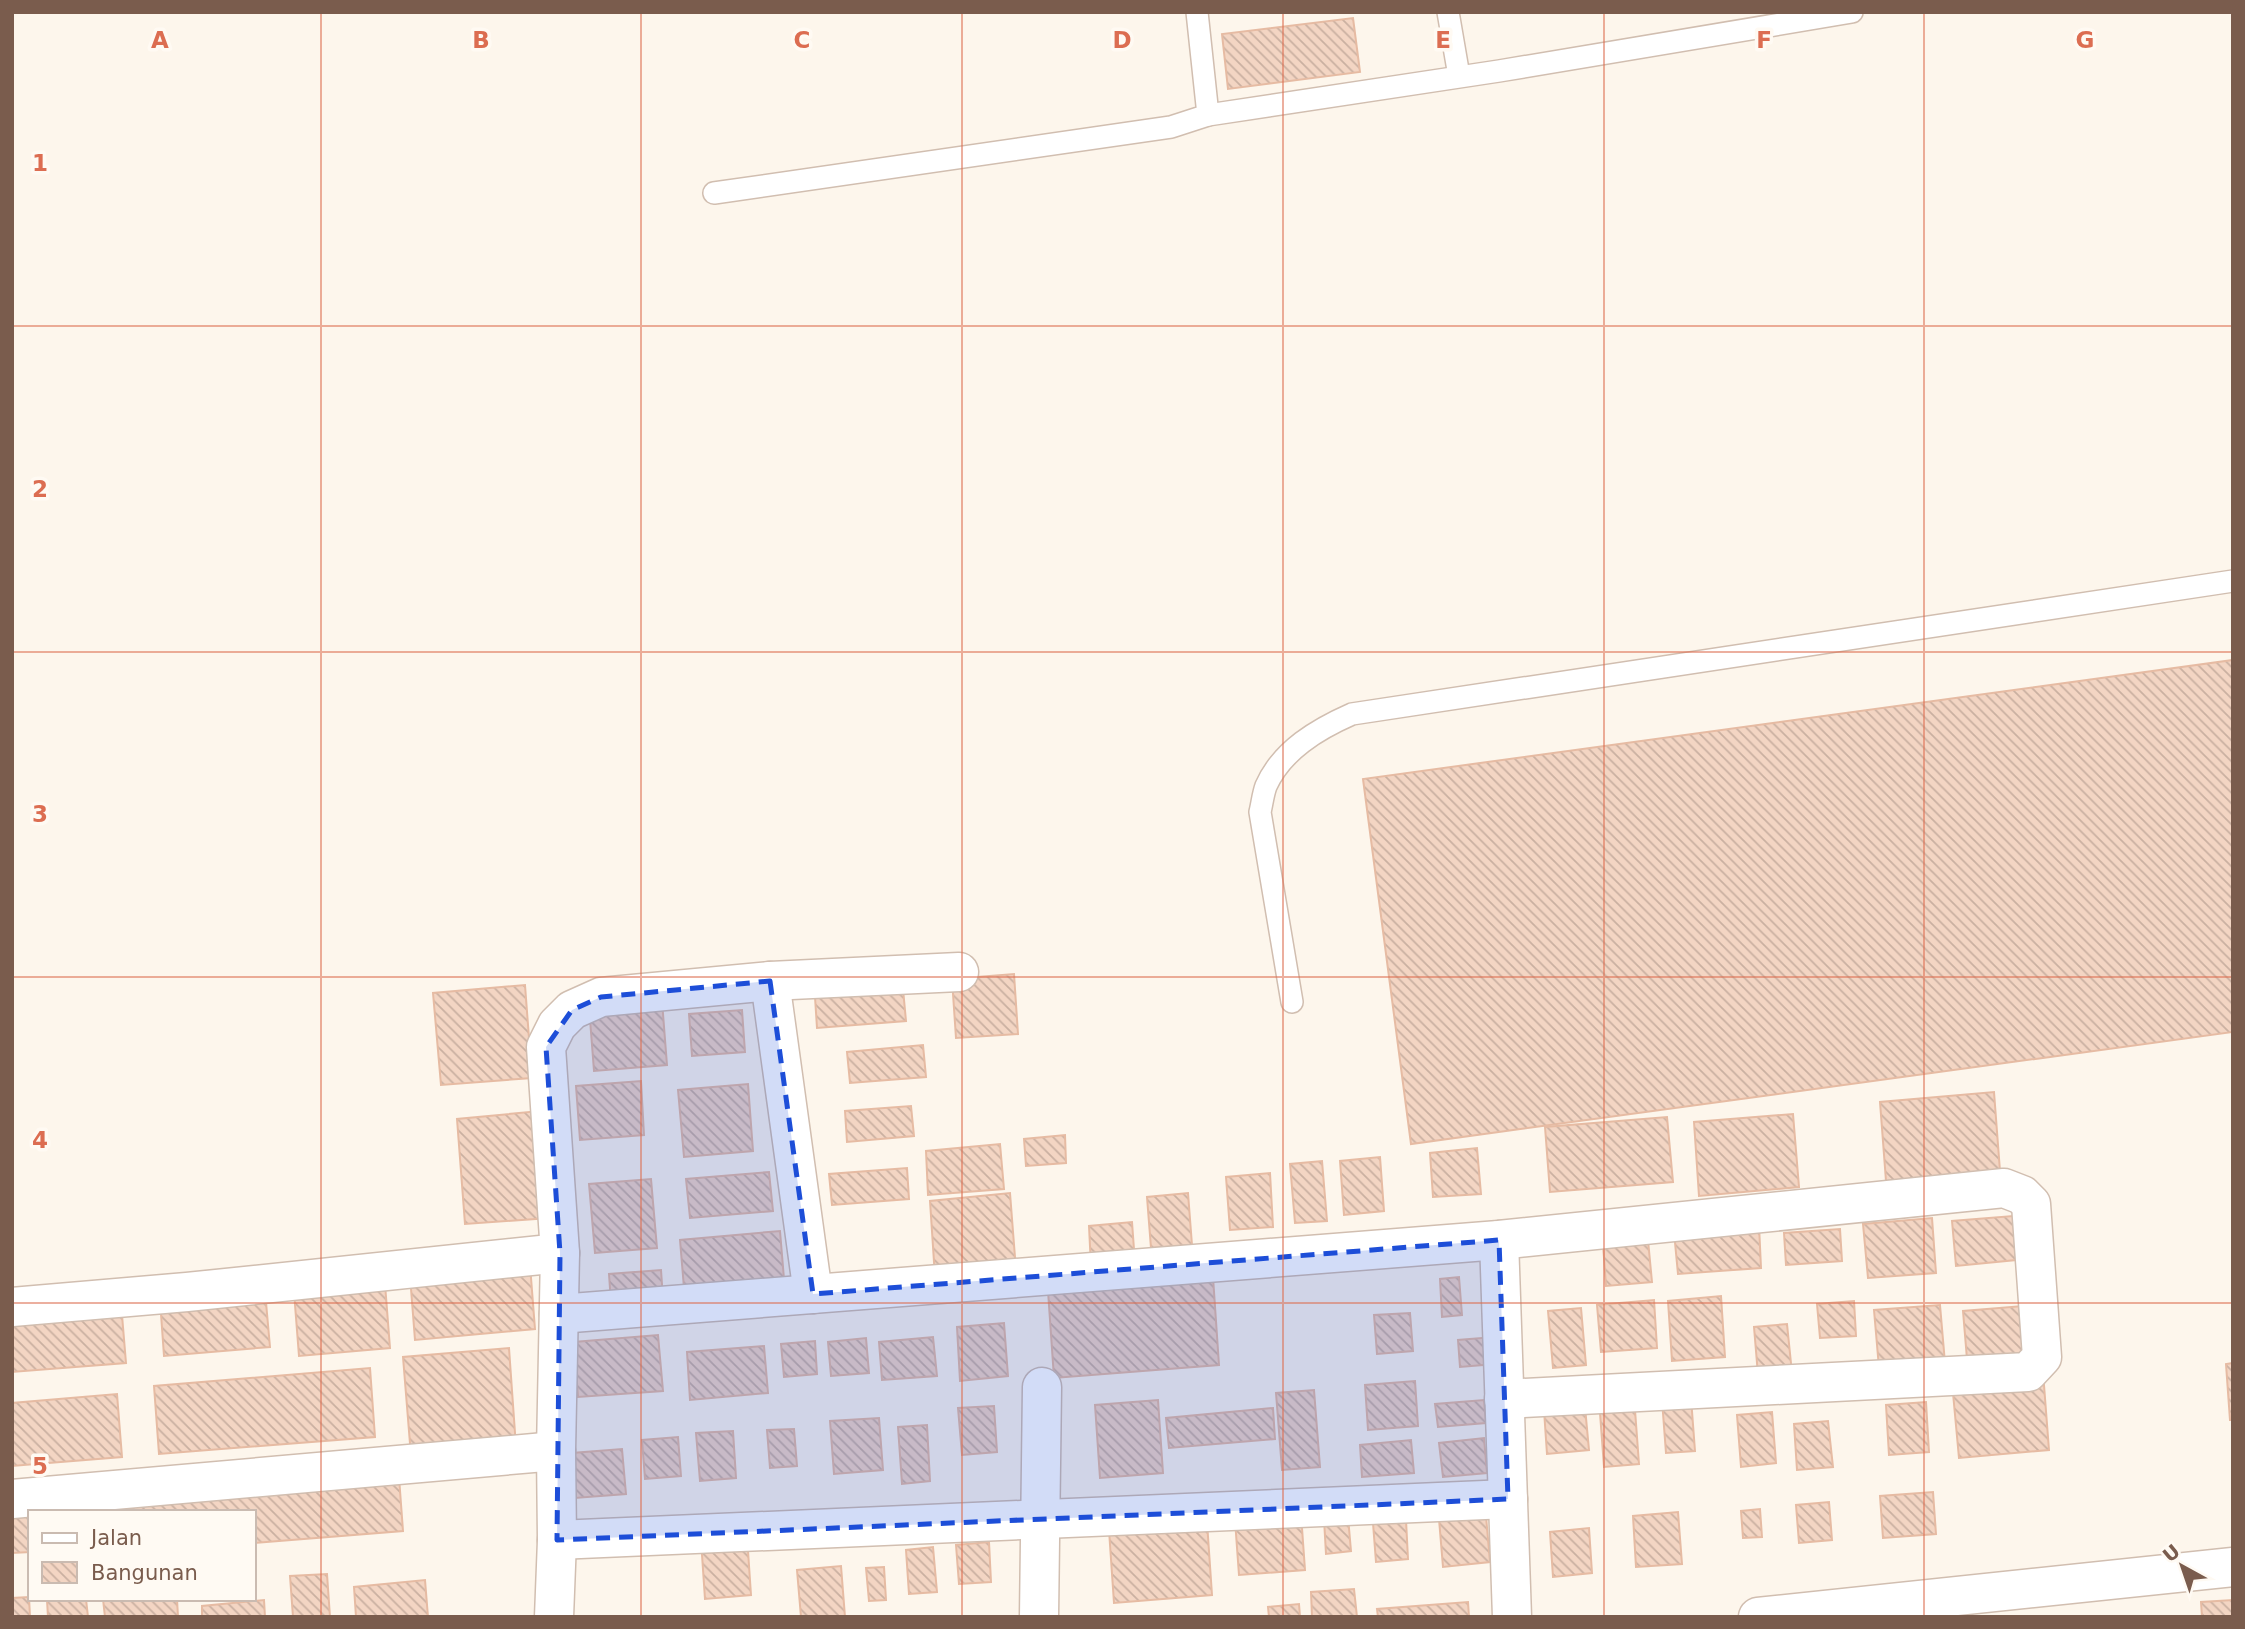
<svg xmlns="http://www.w3.org/2000/svg" width="2245" height="1629" viewBox="0 0 2245 1629" font-family="'DejaVu Sans',sans-serif">
  <style>
    .building { fill: url(#building-back-hatch); stroke: #e6bba3; stroke-width: 2 }
    .lines { fill: none; stroke-linecap: round; stroke-linejoin: round }
    .lane-casing { stroke: #d1beb0; stroke-width: 24 }
    .street-casing { stroke: #d1beb0; stroke-width: 41 }
    .lane { stroke: #fff; stroke-width: 21 }
    .street { stroke: #fff; stroke-width: 38 }
    .marked { fill: #1d4ed8; fill-opacity: 0.2; stroke: #1d4ed8; stroke-width: 5; stroke-dasharray: 14 9; stroke-linejoin: round }
    .grid { fill: none; stroke: #dc6d51; stroke-width: 2; stroke-opacity: 0.55 }
    .grid-label { font-size: 23px; text-anchor: middle; font-weight: bold; fill: #dc6d51; stroke: #fffaf3; stroke-width: 7; stroke-linejoin: round; paint-order: stroke }
  </style>
  <defs>
    <pattern id="building-back-hatch" width="6" height="6" patternUnits="userSpaceOnUse" patternTransform="scale(1.75)"><rect width="6" height="6" fill="#f3d5c3"/><path d="M-1 5l2 2M0 0l6 6M5-1l2 2" fill="none" stroke="#cab0a1"/></pattern>
  </defs>
  <rect width="100%" height="100%" fill="#fdf6ec"/>
  <!-- building -->
  <g class="building">
    <polygon points="1353,18 1360,72 1228,89 1222,34"/>
    <polygon points="2233,660 2233,1032 1411,1144 1363,779"/>
    <polygon points="1014,974 1018,1034 956,1038 952,979"/>
    <polygon points="525,985 532,1078 441,1085 433,993"/>
    <polygon points="903,989 906,1021 817,1028 815,997"/>
    <polygon points="662,1001 667,1065 594,1071 589,1006"/>
    <polygon points="742,1010 745,1052 692,1056 689,1014"/>
    <polygon points="923,1045 926,1077 850,1083 847,1052"/>
    <polygon points="641,1081 644,1135 580,1140 576,1086"/>
    <polygon points="748,1084 753,1151 684,1157 678,1090"/>
    <polygon points="1994,1092 2000,1171 1886,1181 1880,1102"/>
    <polygon points="911,1106 914,1136 847,1142 845,1111"/>
    <polygon points="540,1111 549,1218 465,1224 457,1119"/>
    <polygon points="1793,1114 1799,1187 1699,1196 1694,1122"/>
    <polygon points="1667,1117 1673,1182 1550,1192 1545,1127"/>
    <polygon points="1065,1135 1066,1163 1026,1166 1024,1139"/>
    <polygon points="1000,1144 1004,1189 928,1195 926,1151"/>
    <polygon points="1477,1148 1481,1194 1433,1197 1430,1153"/>
    <polygon points="1380,1157 1384,1211 1344,1215 1340,1161"/>
    <polygon points="1322,1161 1327,1221 1295,1223 1290,1164"/>
    <polygon points="907,1168 909,1199 832,1205 829,1174"/>
    <polygon points="769,1172 773,1211 690,1218 686,1179"/>
    <polygon points="1270,1173 1273,1227 1230,1230 1226,1177"/>
    <polygon points="651,1179 657,1248 595,1253 589,1184"/>
    <polygon points="1010,1193 1016,1270 935,1277 930,1201"/>
    <polygon points="1188,1193 1192,1245 1151,1248 1147,1197"/>
    <polygon points="2013,1216 2016,1260 1956,1266 1952,1221"/>
    <polygon points="1932,1218 1936,1273 1868,1278 1863,1224"/>
    <polygon points="1132,1222 1135,1263 1091,1267 1089,1226"/>
    <polygon points="1759,1225 1761,1268 1678,1274 1674,1232"/>
    <polygon points="1840,1229 1842,1261 1786,1265 1784,1233"/>
    <polygon points="780,1231 784,1279 684,1288 680,1240"/>
    <polygon points="1648,1240 1652,1282 1606,1286 1603,1244"/>
    <polygon points="530,1265 535,1329 415,1340 410,1276"/>
    <polygon points="661,1270 663,1299 611,1303 609,1274"/>
    <polygon points="1213,1277 1219,1365 1054,1378 1048,1291"/>
    <polygon points="1459,1277 1462,1315 1442,1317 1440,1279"/>
    <polygon points="385,1284 390,1348 299,1356 294,1292"/>
    <polygon points="265,1291 270,1347 164,1356 160,1300"/>
    <polygon points="1721,1296 1725,1357 1672,1361 1668,1301"/>
    <polygon points="1654,1300 1657,1348 1601,1352 1597,1305"/>
    <polygon points="1854,1301 1856,1336 1820,1338 1817,1304"/>
    <polygon points="121,1303 126,1363 12,1372 12,1313"/>
    <polygon points="1940,1305 1945,1363 1879,1368 1874,1310"/>
    <polygon points="2023,1306 2027,1354 1967,1359 1963,1311"/>
    <polygon points="1581,1308 1586,1365 1553,1368 1548,1311"/>
    <polygon points="1410,1313 1413,1351 1377,1354 1374,1315"/>
    <polygon points="1004,1323 1008,1376 960,1381 957,1327"/>
    <polygon points="1787,1324 1792,1373 1758,1375 1754,1327"/>
    <polygon points="658,1335 663,1391 578,1397 574,1342"/>
    <polygon points="933,1337 937,1376 882,1380 879,1342"/>
    <polygon points="1494,1337 1495,1364 1460,1367 1458,1340"/>
    <polygon points="866,1338 869,1373 831,1376 828,1342"/>
    <polygon points="815,1341 817,1374 784,1377 781,1344"/>
    <polygon points="764,1346 768,1393 690,1400 687,1352"/>
    <polygon points="509,1348 516,1447 411,1456 403,1357"/>
    <polygon points="2233,1363 2233,1420 2230,1420 2226,1364"/>
    <polygon points="370,1368 375,1437 159,1454 154,1386"/>
    <polygon points="1415,1381 1418,1426 1368,1430 1365,1385"/>
    <polygon points="2044,1385 2049,1450 1959,1458 1953,1393"/>
    <polygon points="1314,1390 1320,1467 1282,1470 1276,1393"/>
    <polygon points="117,1394 122,1457 12,1466 12,1403"/>
    <polygon points="1691,1398 1695,1451 1666,1453 1662,1400"/>
    <polygon points="1158,1400 1163,1473 1100,1478 1095,1405"/>
    <polygon points="1484,1400 1486,1423 1438,1427 1435,1404"/>
    <polygon points="1926,1402 1929,1452 1889,1455 1886,1405"/>
    <polygon points="994,1406 997,1452 962,1455 958,1408"/>
    <polygon points="1585,1407 1589,1450 1547,1454 1544,1410"/>
    <polygon points="1273,1408 1275,1439 1169,1448 1166,1418"/>
    <polygon points="1635,1410 1639,1464 1604,1467 1600,1413"/>
    <polygon points="1772,1412 1776,1463 1741,1467 1737,1415"/>
    <polygon points="879,1418 883,1470 834,1474 830,1421"/>
    <polygon points="1828,1421 1833,1467 1797,1470 1794,1424"/>
    <polygon points="927,1425 930,1481 902,1484 898,1427"/>
    <polygon points="794,1429 797,1466 770,1468 767,1430"/>
    <polygon points="733,1431 736,1478 700,1481 696,1433"/>
    <polygon points="678,1437 681,1476 645,1479 642,1440"/>
    <polygon points="1484,1438 1487,1473 1443,1477 1439,1443"/>
    <polygon points="1411,1440 1414,1473 1362,1477 1360,1445"/>
    <polygon points="622,1449 626,1494 575,1498 572,1453"/>
    <polygon points="399,1477 403,1531 254,1543 254,1512 104,1512 103,1501"/>
    <polygon points="1933,1492 1936,1534 1883,1538 1880,1496"/>
    <polygon points="1829,1502 1832,1540 1799,1543 1796,1505"/>
    <polygon points="12,1506 30,1512 30,1552 12,1553"/>
    <polygon points="1760,1509 1762,1537 1743,1538 1741,1511"/>
    <polygon points="1678,1512 1682,1564 1636,1567 1633,1516"/>
    <polygon points="1301,1514 1305,1570 1239,1575 1235,1520"/>
    <polygon points="1486,1516 1490,1562 1443,1567 1439,1519"/>
    <polygon points="1348,1517 1351,1551 1326,1554 1324,1519"/>
    <polygon points="1406,1520 1408,1559 1376,1562 1373,1523"/>
    <polygon points="1207,1522 1212,1595 1114,1603 1109,1530"/>
    <polygon points="1589,1528 1592,1573 1553,1577 1550,1532"/>
    <polygon points="747,1536 751,1595 705,1599 701,1540"/>
    <polygon points="989,1542 991,1582 959,1584 956,1545"/>
    <polygon points="933,1547 937,1592 909,1594 906,1550"/>
    <polygon points="841,1566 845,1617 801,1617 797,1570"/>
    <polygon points="884,1567 886,1600 869,1601 866,1568"/>
    <polygon points="327,1574 330,1617 293,1617 290,1576"/>
    <polygon points="425,1580 428,1617 356,1617 354,1587"/>
    <polygon points="1354,1589 1357,1617 1312,1617 1311,1592"/>
    <polygon points="29,1597 30,1617 12,1617 12,1598"/>
    <polygon points="86,1599 88,1617 48,1617 47,1600"/>
    <polygon points="103,1599 177,1599 178,1617 105,1617"/>
    <polygon points="264,1600 265,1617 202,1617 202,1606"/>
    <polygon points="2233,1600 2233,1617 2202,1617 2201,1602"/>
    <polygon points="1468,1602 1469,1617 1378,1617 1377,1609"/>
    <polygon points="1299,1604 1300,1617 1269,1617 1268,1607"/>
  </g>
  <g class="lines">
    <!-- lane casing -->
    <g class="lane-casing">
      <g id="lane">
        <polyline points="1448,12 1459,76"/>
        <polyline points="1208,115 1499,71 1852,12"/>
        <polyline points="714,193 1171,127 1208,115 1197,12"/>
        <path d="M1292,1002L1260,812C1262,804 1263,794 1266,786C1282,750 1318,729 1352,714L2233,581"/>
      </g>
    </g>
    <!-- street casing -->
    <g class="street-casing">
      <g id="street">
        <polyline points="770,981 813,1294"/>
        <polyline points="1499,1240 1512,1617"/>
        <polyline points="12,1307 187,1292 560,1253"/>
        <polyline points="559,1314 1499,1240 2004,1188 2022,1195 2031,1204 2042,1357 2028,1372 1504,1399"/>
        <polyline points="12,1499 556,1451"/>
        <polyline points="557,1540 1508,1499"/>
        <polyline points="554,1617 557,1540 556,1451 560,1253 546,1047 557,1025 572,1010 601,997 770,981 959,972"/>
        <polyline points="1039,1617 1042,1387"/>
        <polyline points="1758,1617 2233,1567"/>
      </g>
    </g>
    <!-- lane -->
    <use href="#lane" class="lane"/>
    <!-- street -->
    <use href="#street" class="street"/>
  </g>
  <!-- marked area -->
  <path class="marked" d="M770,981L813,1294L1499,1240L1508,1499L557,1540L560,1253L546,1047L572,1010L601,997Z"/>
  <!-- grid -->
  <path class="grid" d="M321,12V1617M641,12V1617M962,12V1617M1283,12V1617M1604,12V1617M1924,12V1617M12,326H2233M12,652H2233M12,977H2233M12,1303H2233"/>
  <g class="grid-label">
    <text x="160" y="48">A</text>
    <text x="481" y="48">B</text>
    <text x="802" y="48">C</text>
    <text x="1122" y="48">D</text>
    <text x="1443" y="48">E</text>
    <text x="1764" y="48">F</text>
    <text x="2085" y="48">G</text>
    <text x="40" y="171">1</text>
    <text x="40" y="497">2</text>
    <text x="40" y="822">3</text>
    <text x="40" y="1148">4</text>
    <text x="40" y="1474">5</text>
  </g>
  <!-- border -->
  <rect width="2245" height="1629" fill="none" stroke="#7a5c4d" stroke-width="28"/>
  <!-- legend -->
  <rect x="28" y="1510" width="228" height="91" fill="#fffaf3" stroke="#cabbb1" stroke-width="2"/>
  <rect x="42" y="1533" width="35" height="10" fill="#ffffff" stroke="#cabbb1" stroke-width="2"/>
  <text x="91" y="1545" font-size="21" fill="#7a5c4d">Jalan</text>
  <rect x="42" y="1562" width="35" height="21" fill="url(#building-back-hatch)" stroke="#cabbb1" stroke-width="2"/>
  <text x="91" y="1580" font-size="21" fill="#7a5c4d">Bangunan</text>
  <!-- north arrow -->
  <g transform="translate(2182 1566) rotate(320)" stroke="#fffaf3" stroke-width="5" paint-order="stroke">
  <path d="M0-5L12 26L0 18L-12 26Z" fill="#7a5c4d"/>
  <text y="-10" font-size="19" font-weight="bold" text-anchor="middle" fill="#7a5c4d">U</text>
  </g>
</svg>
